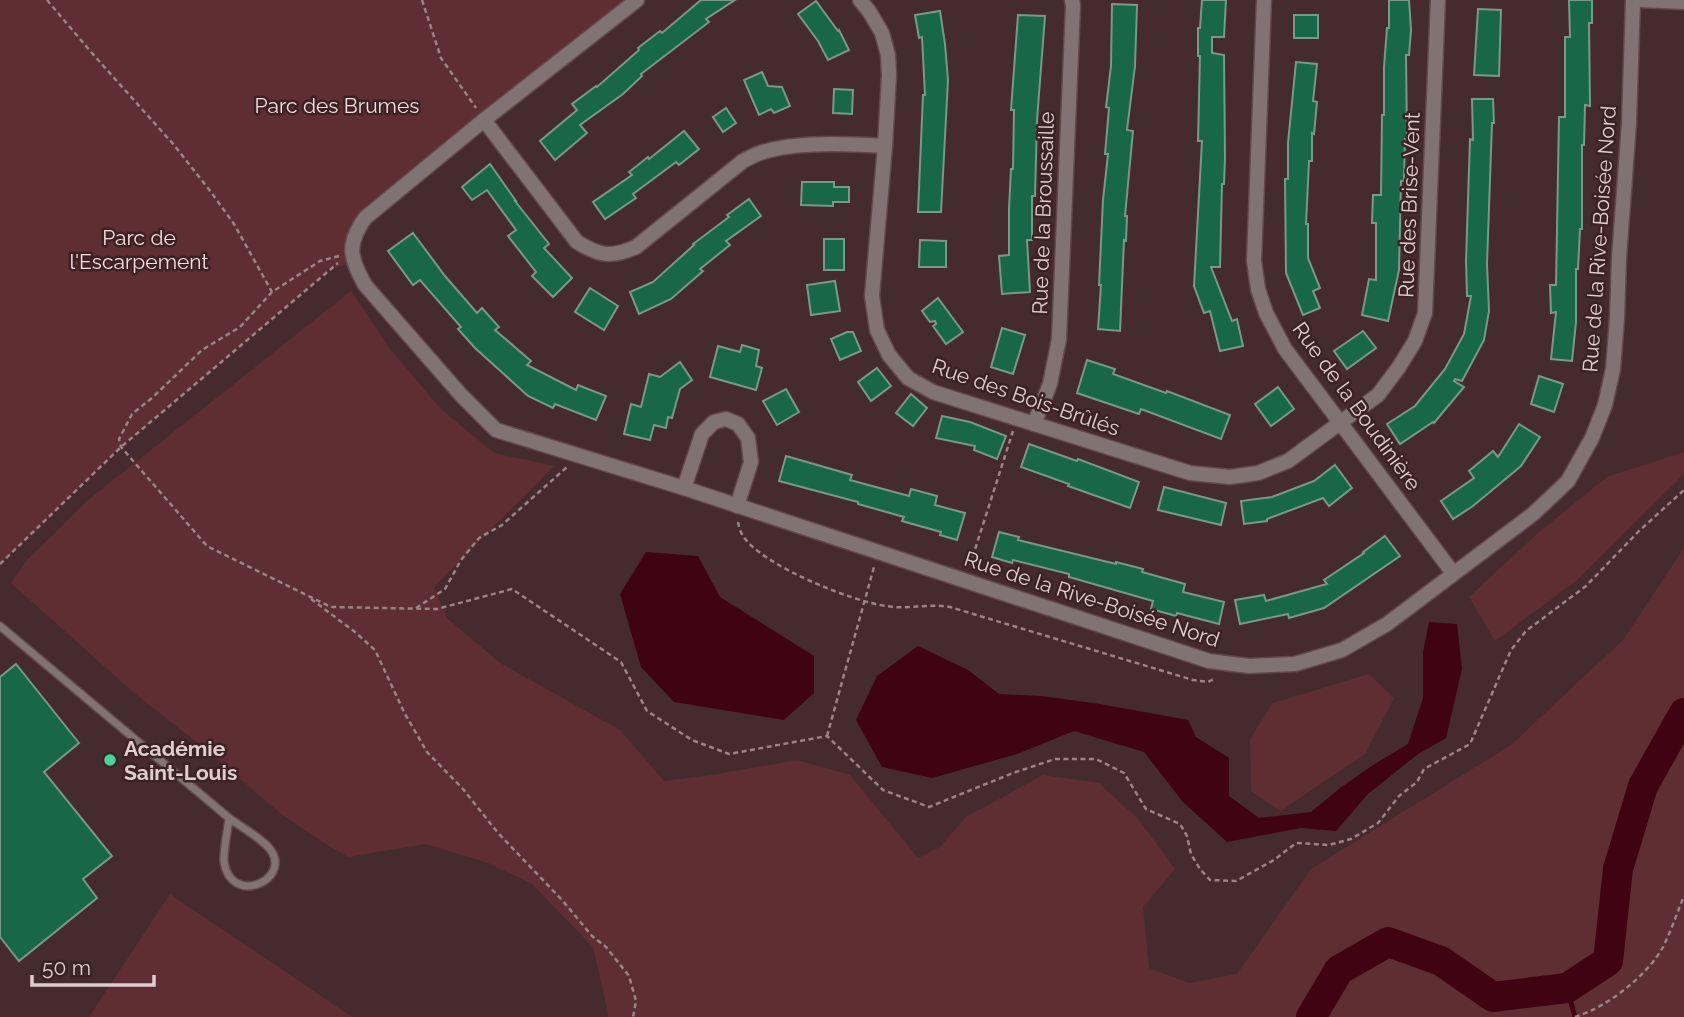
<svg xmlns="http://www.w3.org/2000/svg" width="1684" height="1017" viewBox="0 0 1684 1017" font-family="Raleway,sans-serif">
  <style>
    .green { fill: #5e2e33 }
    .water { fill: #400312 }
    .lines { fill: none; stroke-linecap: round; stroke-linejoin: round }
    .stream { stroke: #400312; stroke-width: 5 }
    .river { stroke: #400312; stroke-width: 30 }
    .building { fill: #176748; stroke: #7a9889; stroke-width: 2 }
    .lane-casing { stroke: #62484b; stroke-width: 10 }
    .street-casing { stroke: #62484b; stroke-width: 17 }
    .path { stroke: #9a8486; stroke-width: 2.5; stroke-dasharray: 5 3.5; stroke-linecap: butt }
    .lane { stroke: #817374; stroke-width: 7 }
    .street { stroke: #817374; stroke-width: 14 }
    .poi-dot { fill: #4ad49c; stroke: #3c2224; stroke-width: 2.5 }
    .labels { text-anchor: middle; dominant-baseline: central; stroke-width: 5; stroke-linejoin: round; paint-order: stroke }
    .park-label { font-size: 21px; fill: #f6dcdd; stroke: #3c2224 }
    .street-label { font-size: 21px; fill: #e0cecf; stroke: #3c2224 }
    .poi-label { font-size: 21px; font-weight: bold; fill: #e0cecf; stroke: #3c2224; text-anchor: start }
  </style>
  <rect width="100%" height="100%" fill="#462b2e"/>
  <!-- green -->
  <g class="green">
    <polygon points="0,0 637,0 365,218 353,264 331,268 121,447 0,564"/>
    <polygon points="351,291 391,350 441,409 494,453 554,466 434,587 447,618 500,663 620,730 664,781 712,775 797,760 850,775 918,858 940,847 966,817 1043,775 1099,783 1139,820 1175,869 1143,907 1149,968 1189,983 1237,974 1311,869 1511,745 1623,640 1684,548 1684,1017 608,1017 608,1013 593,947 532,884 488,863 426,844 348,857 322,842 280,813 204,748 133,692 11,583 28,559 88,500"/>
    <polygon points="1684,452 1684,474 1576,581 1495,641 1469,597 1538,533 1607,477"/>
    <polygon points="1369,674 1394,698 1365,754 1281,811 1251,791 1250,739 1273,703"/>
    <polygon points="170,894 352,1017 89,1017"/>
  </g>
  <!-- water -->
  <g class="water">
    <polygon points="646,552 698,556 720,597 814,656 814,693 784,720 674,702 641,667 620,594"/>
    <polygon points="1429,622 1457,624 1462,669 1446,738 1418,754 1368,794 1336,831 1301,828 1227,842 1183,802 1144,752 1074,731 1017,754 932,778 882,767 856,720 877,676 918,646 968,670 999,694 1041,696 1100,704 1188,720 1196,737 1229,758 1229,796 1259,818 1311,812 1340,788 1373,765 1408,744 1423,698 1423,652"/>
  </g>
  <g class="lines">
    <!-- stream -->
    <polyline class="stream" points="1567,988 1575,1017"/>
    <!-- river -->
    <polyline class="river" points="1311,1017 1339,970 1388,942 1441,961 1493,997 1567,988 1608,961 1618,869 1643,786 1684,713"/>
  </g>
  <!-- building -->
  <g class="building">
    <polygon points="701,0 735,0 706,19 709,22 641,74 642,76 623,94 580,125 587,133 555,160 540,141 577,110 572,104 596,86 597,87 639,50 638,48 660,31 662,33"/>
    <polygon points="1202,0 1226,0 1224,37 1212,37 1212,53 1224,55 1225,157 1224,184 1222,184 1220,267 1211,267 1232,321 1237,319 1243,346 1220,351 1210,311 1204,313 1194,286 1202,141 1198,141 1200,56 1198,56 1198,28 1200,28"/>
    <polygon points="1389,0 1409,0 1411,30 1409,55 1406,55 1407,139 1405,139 1404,181 1401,181 1399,270 1388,321 1362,315 1369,279 1376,280 1376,223 1372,223 1373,195 1381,195 1382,115 1384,115 1384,67 1387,28 1389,28"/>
    <polygon points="1569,0 1592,0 1592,23 1589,23 1590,106 1585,105 1584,145 1582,145 1582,229 1580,229 1578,269 1576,269 1576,322 1572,361 1551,359 1556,312 1551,313 1550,285 1556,285 1559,117 1565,117 1565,37 1570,37"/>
    <polygon points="816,1 838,31 839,30 849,50 828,60 818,41 798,14"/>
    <polygon points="1112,4 1137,5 1135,66 1127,130 1133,131 1125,216 1127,216 1126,241 1124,240 1120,331 1098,329 1101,285 1099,285 1103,200 1108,154 1105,154 1109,108 1106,107 1111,66"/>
    <polygon points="1478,9 1501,10 1499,76 1474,75"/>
    <polygon points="940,11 945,44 948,80 941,212 918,212 923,95 925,95 922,37 919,38 915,15"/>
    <polygon points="1018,15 1045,16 1037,120 1035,196 1032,196 1032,240 1027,240 1030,292 1002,294 999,256 1009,255 1009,209 1011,169 1013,169 1014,110 1011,110"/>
    <rect x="1294" y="15" width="24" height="23"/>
    <polygon points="1296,62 1317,64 1313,101 1317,102 1314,134 1312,133 1312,161 1309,161 1306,224 1308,224 1308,258 1320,288 1313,291 1320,308 1303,315 1286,273 1285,179 1288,179 1288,143"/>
    <polygon points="762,72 768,86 782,87 790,106 774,113 771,109 759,115 744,80"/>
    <polygon points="834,89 853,90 852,114 833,113"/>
    <polygon points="1472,99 1493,99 1494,123 1492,123 1487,264 1489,311 1484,340 1462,381 1455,379 1454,381 1464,387 1434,423 1433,422 1400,444 1387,424 1415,406 1445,369 1464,334 1471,296 1467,296 1466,261 1470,139 1473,140"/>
    <polygon points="726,108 736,123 723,132 713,117"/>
    <polygon points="684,131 699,149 679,165 676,162 633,194 636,198 605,219 593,202 632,175 629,172 648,157 649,159"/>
    <polygon points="490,164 516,201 515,201 549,244 544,248 572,278 553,297 532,276 536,272 508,236 516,230 487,190 472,200 462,187"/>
    <polygon points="802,182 834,182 834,187 849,187 849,202 833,202 833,206 801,205"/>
    <polygon points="749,199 761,216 726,241 730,245 700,269 703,271 671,299 639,314 630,292 653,282 694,245 693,244 729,217 727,215"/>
    <polygon points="413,233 445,276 477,313 482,308 499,327 495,330 531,361 527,365 576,390 578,385 606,396 596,420 555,404 553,408 528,396 475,348 458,329 461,327 420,280 413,285 388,251"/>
    <rect x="824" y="239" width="20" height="31"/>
    <polygon points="920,240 946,241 946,267 919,267"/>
    <polygon points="835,281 840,311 811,315 807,285"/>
    <polygon points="590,288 618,306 604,330 575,312"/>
    <polygon points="938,298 963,332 946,344 933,326 936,324 935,321 930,322 922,311"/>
    <polygon points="1002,328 1025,335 1013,374 991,367"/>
    <polygon points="1363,331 1376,348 1347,369 1334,351"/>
    <polygon points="847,332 853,332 861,351 840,360 831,339"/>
    <polygon points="742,345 759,350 756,366 762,368 756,390 710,377 718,346 740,352"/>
    <polygon points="1087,360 1115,369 1113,374 1166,393 1167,391 1230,415 1221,439 1141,409 1139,414 1077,393"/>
    <polygon points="680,362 692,380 680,389 672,418 668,417 666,428 654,425 650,440 624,434 631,404 641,407 649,374 660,377"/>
    <polygon points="877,368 891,386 871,401 858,382"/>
    <polygon points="1539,376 1563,384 1554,412 1531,404"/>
    <polygon points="1278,387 1294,409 1271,426 1255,404"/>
    <polygon points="786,389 799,412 777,425 763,401"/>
    <polygon points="911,394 927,408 913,426 896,413"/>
    <polygon points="942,416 970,422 1006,436 997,459 974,450 975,446 936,438"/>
    <polygon points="1519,424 1540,437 1521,466 1473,506 1453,519 1441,501 1474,478 1469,471 1493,451 1498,457"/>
    <polygon points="1029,444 1077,461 1078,459 1139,482 1130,508 1085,492 1068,486 1069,484 1021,467"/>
    <polygon points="786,456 852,475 850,480 909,496 911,489 937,496 935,505 965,513 957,540 940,535 941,532 902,521 904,517 858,504 858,502 779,481"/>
    <polygon points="1335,465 1352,488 1329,506 1323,498 1267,519 1267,521 1244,524 1241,501 1272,497 1314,481"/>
    <polygon points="1164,487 1226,503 1221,525 1158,510"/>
    <polygon points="999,532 1019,537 1018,540 1116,564 1116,562 1143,569 1142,572 1185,584 1183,592 1224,602 1219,624 1177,613 1176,616 1151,609 1153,601 1069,577 1069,574 1013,560 1012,563 992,557"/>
    <polygon points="1385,536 1400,556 1324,608 1289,618 1288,614 1240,624 1235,600 1264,595 1266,601 1327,584 1324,580 1364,553 1363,552"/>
    <polygon points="16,664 79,743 44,772 112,856 83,879 97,898 19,961 0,937 0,677"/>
  </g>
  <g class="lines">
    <!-- lane casing -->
    <g class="lane-casing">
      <path id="lane" d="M0,626L229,818C241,827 265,840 272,852C289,881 231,906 224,862C223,851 228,830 229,818"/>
    </g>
    <!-- street casing -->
    <g class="street-casing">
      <g id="street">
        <path d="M637,0L484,120L365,218C346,245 350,258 365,285L461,395L496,430L684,488L1209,661L1249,666L1295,664L1342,650L1387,624L1533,514L1568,481L1592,438L1605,405L1613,369L1617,318L1619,258L1629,123L1633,0"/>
        <polyline points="860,0 869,11 882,33 888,55 889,75 885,146 872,296 877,330 889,355 908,378 933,392 1190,473 1230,477 1258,473 1288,461 1378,395 1399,367 1415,341 1425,313 1438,0"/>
        <polyline points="1264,0 1254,261 1258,289 1266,313 1285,349 1453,573"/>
        <polyline points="1639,0 1684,2"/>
        <path d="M484,120L577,242C600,256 611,258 636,247L743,161C749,158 756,154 763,152C797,141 849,144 885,146"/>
        <polyline points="1034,424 1050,384 1059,339 1073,6 1072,0"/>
        <polyline points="684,488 702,434 714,422 726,419 738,424 748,438 751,462 737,506"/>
      </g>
    </g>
    <!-- path -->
    <g class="path">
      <polyline points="47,0 91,52 174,145 211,192 234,224 272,292"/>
      <polyline points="422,0 441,58 476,108"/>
      <polyline points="339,256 320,261 272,292 240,327 202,350 152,398 132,414 119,439 121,447 207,546 331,607 437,609 512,589 621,662 647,711 692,740 729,754 827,736 883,790 929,807 1013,773 1055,759 1096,759 1124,773 1146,809 1180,824 1187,836 1191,854 1200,869 1210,880 1236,881 1274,860 1296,843 1329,845 1351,839 1378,823 1399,796 1417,782 1424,769 1470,744 1511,650 1526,631 1586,586 1639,531 1684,490"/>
      <path d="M738,522C739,529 742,536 747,541C770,568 851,601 886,606C907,610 929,603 950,607L1193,680L1208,682L1215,678"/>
      <polyline points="0,564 121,447 338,263"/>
      <polyline points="970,565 1013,431"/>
      <polyline points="311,599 355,632 375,650 405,714 427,752 463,789 498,833 563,901 592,936 606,947 629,976 636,1001 633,1017"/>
      <polyline points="416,608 445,589 461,560 479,538 502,525 567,467"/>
      <polyline points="827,736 874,567"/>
      <path d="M1575,1017C1607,1007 1647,976 1663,947C1671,931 1677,913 1684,896"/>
    </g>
    <!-- lane -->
    <use href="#lane" class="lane"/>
    <!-- street -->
    <use href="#street" class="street"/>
  </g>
  <!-- markers -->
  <circle class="poi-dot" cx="110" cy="760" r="7"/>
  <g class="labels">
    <!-- park labels -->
    <g class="park-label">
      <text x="337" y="105">Parc des Brumes</text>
      <text x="139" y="237">Parc de<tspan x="139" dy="24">l'Escarpement</tspan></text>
    </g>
    <!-- street labels -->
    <g class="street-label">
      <text transform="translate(1409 205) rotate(-88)">Rue des Brise-Vent</text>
      <text transform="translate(1043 213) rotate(-88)">Rue de la Broussaille</text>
      <text transform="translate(1599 239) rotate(-86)">Rue de la Rive-Boisée Nord</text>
      <text transform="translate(1026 397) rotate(19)">Rue des Bois-Brûlés</text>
      <text transform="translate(1357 406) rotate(54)">Rue de la Boudinière</text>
      <text transform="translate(1092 599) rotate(18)">Rue de la Rive-Boisée Nord</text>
    </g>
    <!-- poi labels -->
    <g class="poi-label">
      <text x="124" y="748">Académie<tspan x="124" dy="24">Saint-Louis</tspan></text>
    </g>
  </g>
  <!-- scale -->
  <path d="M32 975v10h122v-10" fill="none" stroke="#e0cecf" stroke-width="3.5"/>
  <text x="42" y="975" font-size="21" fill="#e0cecf" stroke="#3c2224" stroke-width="5" paint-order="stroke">50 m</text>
</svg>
